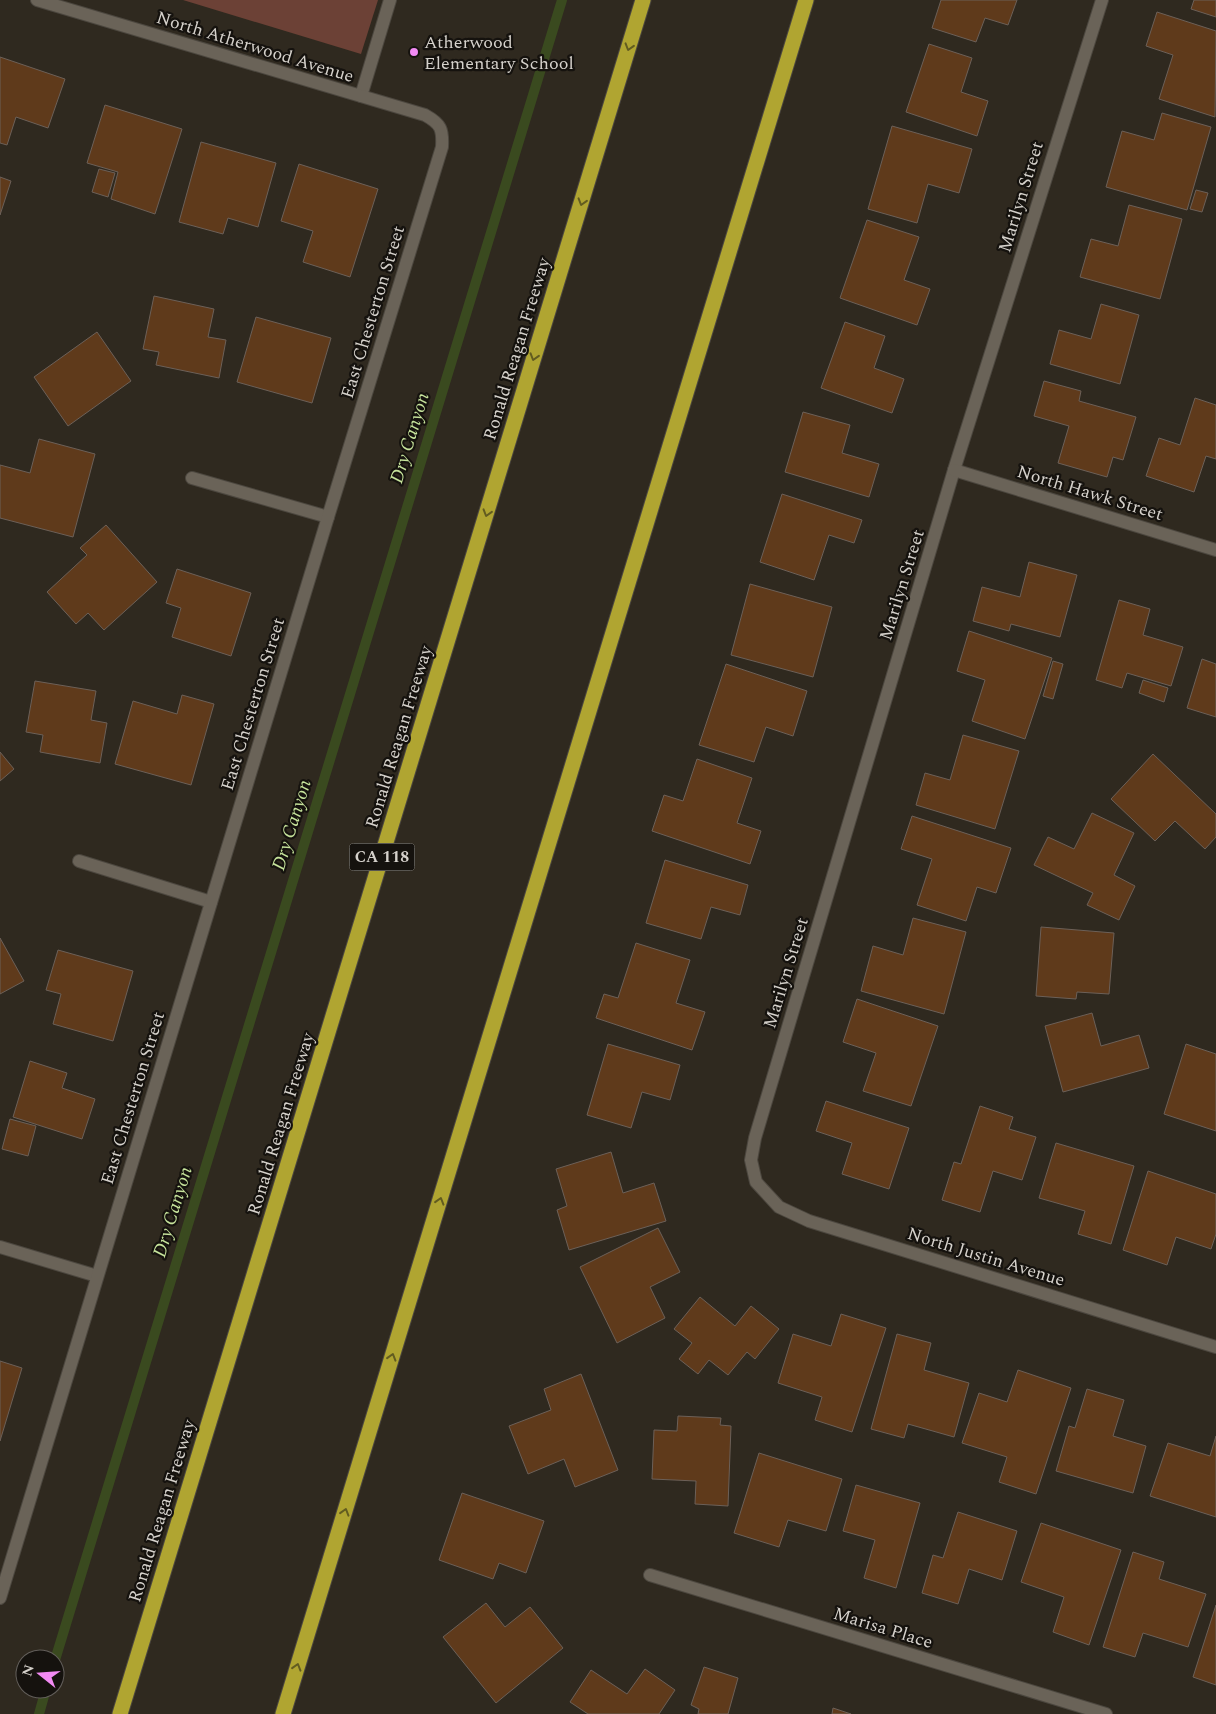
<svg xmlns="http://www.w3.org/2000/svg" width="1216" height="1714" viewBox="0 0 1216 1714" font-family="Spectral,serif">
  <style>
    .green { fill: #6c4136 }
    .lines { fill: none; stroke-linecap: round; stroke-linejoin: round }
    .stream { stroke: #3a4a1f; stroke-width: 10 }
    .building { fill: #5f3a1b; stroke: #6c6058 }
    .service-casing { stroke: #4c473f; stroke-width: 14 }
    .minor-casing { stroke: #4c473f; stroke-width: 14 }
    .motorway-casing { stroke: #4c473f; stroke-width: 17 }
    .service { stroke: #6a6358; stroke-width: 12 }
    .minor { stroke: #6a6358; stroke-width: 12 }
    .motorway { stroke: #b0a531; stroke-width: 15 }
    .oneway { stroke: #625c20 }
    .poi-dot { fill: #f28af3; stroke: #15120e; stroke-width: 2 }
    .labels { text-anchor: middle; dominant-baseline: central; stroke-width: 4.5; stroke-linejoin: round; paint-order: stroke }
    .shield { fill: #15120e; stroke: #9b9892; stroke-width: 1 }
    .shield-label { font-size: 16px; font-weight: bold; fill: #d5d1cb }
    .poi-label { font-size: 18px; fill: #d5d1cb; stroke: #15120e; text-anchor: start }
    .street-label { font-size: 18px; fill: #d5d1cb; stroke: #15120e }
    .water-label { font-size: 19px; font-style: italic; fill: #c6e39b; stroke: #15120e }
  </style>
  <rect width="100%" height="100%" fill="#2f291f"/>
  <!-- green -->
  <polygon class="green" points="183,0 378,0 361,54"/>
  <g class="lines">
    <!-- stream -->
    <g class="stream">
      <polyline points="55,1660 562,0"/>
      <polyline points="39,1714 46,1689"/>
    </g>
  </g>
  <!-- building -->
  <g class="building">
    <polygon points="941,0 1017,0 1008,25 985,18 976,42 932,28"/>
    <polygon points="1194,0 1216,0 1216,17 1191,9"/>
    <polygon points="1157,12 1216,31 1215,117 1159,99 1173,55 1146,46"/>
    <polygon points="929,44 972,58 961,92 988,101 977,136 906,112"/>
    <polygon points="0,57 65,79 48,128 16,117 7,145 0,143"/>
    <polygon points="105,105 182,129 155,214 111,199 118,172 87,163"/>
    <polygon points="1162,113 1211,127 1187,210 1106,187 1122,131 1154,140"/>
    <polygon points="892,126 972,149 959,193 928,184 917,223 868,209"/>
    <polygon points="201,142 276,163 258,227 228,218 223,234 179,222"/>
    <polygon points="299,164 378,189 350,277 303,262 313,231 281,221"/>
    <polygon points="99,169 115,173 108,197 92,192"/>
    <polygon points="0,177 11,181 0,215"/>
    <polygon points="1196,190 1208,193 1202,212 1190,209"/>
    <polygon points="1129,205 1182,219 1160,299 1080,277 1091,239 1118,246"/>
    <polygon points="867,220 919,237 904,280 930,289 917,325 840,298"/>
    <polygon points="154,296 214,309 208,337 226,340 219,378 156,365 159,352 143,349"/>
    <polygon points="1101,304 1139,315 1120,384 1050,364 1059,330 1091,339"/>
    <polygon points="256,317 331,338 312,403 237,382"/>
    <polygon points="845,322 885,336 874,368 904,379 892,413 821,388"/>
    <polygon points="97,332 131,381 68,426 34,377"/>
    <polygon points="1044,381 1081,391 1079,401 1136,417 1123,460 1113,457 1107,477 1058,463 1069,426 1034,416"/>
    <polygon points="1195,398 1216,405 1216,459 1206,456 1194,492 1146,476 1159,438 1180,445"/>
    <polygon points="803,412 850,425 842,453 879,464 869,497 785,472"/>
    <polygon points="39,439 95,454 73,537 0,518 0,465 30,473"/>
    <polygon points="782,494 862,520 854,543 829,535 814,580 760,562"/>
    <polygon points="106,525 157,582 104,630 88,613 76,624 47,592 87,555 80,548"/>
    <polygon points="1029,562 1077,575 1060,637 1011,624 1009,631 973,621 982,587 1020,597"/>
    <polygon points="177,569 251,593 231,656 172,637 181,608 166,603"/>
    <polygon points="750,584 832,607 813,677 731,655"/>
    <polygon points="1119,600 1150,609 1143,635 1183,647 1171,686 1127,673 1122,688 1096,680"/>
    <polygon points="969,631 1052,658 1025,739 972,721 985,680 957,671"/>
    <polygon points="1202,659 1216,664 1216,717 1187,708"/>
    <polygon points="1053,661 1063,664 1053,699 1043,696"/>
    <polygon points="726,664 807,691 793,736 766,727 754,762 699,745"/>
    <polygon points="1143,680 1168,688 1164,702 1139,693"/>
    <polygon points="35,681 96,691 91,720 107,723 100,763 40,752 43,735 26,732"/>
    <polygon points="182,695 214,704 191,785 115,764 133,701 177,714"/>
    <polygon points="963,735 1019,751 995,829 916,805 925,773 950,780"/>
    <polygon points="0,752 14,769 0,781"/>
    <polygon points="1153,754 1216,814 1216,837 1205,849 1175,821 1155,841 1111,799"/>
    <polygon points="697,759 752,778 737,823 761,831 750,864 652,831 664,795 683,801"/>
    <polygon points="1092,813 1134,833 1114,875 1135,886 1119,920 1087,905 1093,893 1034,865 1048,837 1074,849"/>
    <polygon points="912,816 1011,848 996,893 977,887 966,921 917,905 932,859 901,849"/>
    <polygon points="665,860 748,885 740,915 711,907 701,939 646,923"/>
    <polygon points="913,918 966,932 944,1014 861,991 873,946 903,955"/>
    <polygon points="1041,927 1114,933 1109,994 1077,992 1076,999 1036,996"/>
    <polygon points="0,938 24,981 0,994"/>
    <polygon points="636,943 690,960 676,1003 705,1012 692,1050 596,1018 604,994 618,998"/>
    <polygon points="58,950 133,971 113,1041 53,1024 61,994 46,990"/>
    <polygon points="857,999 938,1026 911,1106 863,1091 876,1053 843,1042"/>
    <polygon points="1092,1013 1101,1046 1139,1035 1149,1068 1063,1092 1045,1026"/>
    <polygon points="608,1044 680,1065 670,1100 642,1092 631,1128 587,1115"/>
    <polygon points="1186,1044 1216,1054 1216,1131 1164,1114"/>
    <polygon points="30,1061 67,1073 62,1088 95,1099 82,1139 13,1117"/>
    <polygon points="826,1101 909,1128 889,1189 842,1174 852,1143 816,1131"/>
    <polygon points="980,1106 1013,1117 1009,1129 1036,1137 1022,1180 993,1171 980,1212 942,1200 954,1162 961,1164"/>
    <polygon points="10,1119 36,1126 28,1156 2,1149"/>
    <polygon points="1056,1143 1134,1166 1111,1244 1078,1234 1085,1211 1039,1198"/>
    <polygon points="611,1152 623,1193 654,1183 666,1221 569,1250 557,1210 567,1206 556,1169"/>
    <polygon points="1148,1171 1216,1194 1216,1234 1211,1249 1176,1237 1167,1265 1123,1250"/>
    <polygon points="658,1228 680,1272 650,1287 665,1318 617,1343 580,1267"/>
    <polygon points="700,1297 735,1326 751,1306 779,1329 755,1359 747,1352 728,1375 709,1360 698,1374 679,1359 692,1343 674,1329"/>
    <polygon points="841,1314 886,1328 852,1432 815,1420 822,1397 778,1383 793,1334 831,1346"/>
    <polygon points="897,1334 931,1343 924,1370 969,1383 954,1437 908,1424 904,1438 871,1429"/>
    <polygon points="0,1361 22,1368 0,1441"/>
    <polygon points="1018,1370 1071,1388 1036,1494 999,1482 1007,1457 962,1443 979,1393 1007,1402"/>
    <polygon points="581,1374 618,1470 575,1487 564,1459 528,1474 509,1426 551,1410 544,1389"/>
    <polygon points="1087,1389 1124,1400 1113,1436 1146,1446 1133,1493 1056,1471 1069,1426 1075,1428"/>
    <polygon points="678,1416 721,1418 720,1425 731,1426 728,1506 695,1504 696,1481 652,1479 654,1430 677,1431"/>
    <polygon points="1216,1436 1216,1517 1150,1496 1168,1443 1210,1456"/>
    <polygon points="759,1453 842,1479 826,1531 788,1520 779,1547 734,1533"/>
    <polygon points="856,1485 920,1503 896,1588 864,1578 875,1540 843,1531"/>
    <polygon points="462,1493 544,1521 526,1573 499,1563 493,1579 439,1560"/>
    <polygon points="958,1512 1017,1531 1002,1580 969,1569 958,1604 922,1593 933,1555 943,1558"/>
    <polygon points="1041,1523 1121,1550 1089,1645 1053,1632 1064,1597 1021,1582"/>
    <polygon points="1133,1552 1164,1562 1159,1579 1206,1594 1188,1647 1143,1633 1135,1657 1103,1647"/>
    <polygon points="486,1603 505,1627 530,1607 563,1648 496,1703 443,1637"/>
    <polygon points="1216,1605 1216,1685 1193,1677"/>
    <polygon points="704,1667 738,1678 728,1714 698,1714 699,1709 691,1705"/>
    <polygon points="645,1669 675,1690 659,1714 588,1714 570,1702 591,1670 627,1694"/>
    <polygon points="833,1708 851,1714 832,1714"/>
  </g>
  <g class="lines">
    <!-- service casing -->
    <g class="service-casing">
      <polyline id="service" points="361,96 390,0"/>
    </g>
    <!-- minor casing -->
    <g class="minor-casing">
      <g id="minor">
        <polyline points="1102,0 954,470 755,1138 751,1160 756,1182 779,1207 809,1221 1216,1347"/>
        <polyline points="954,470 1216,550"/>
        <polyline points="192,478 328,517"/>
        <polyline points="79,861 211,902"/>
        <polyline points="0,1247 97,1276"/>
        <polyline points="650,1575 1106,1714"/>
        <path d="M0,1598L328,517L442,147C443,129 441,124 425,115L37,0"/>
      </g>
    </g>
    <!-- motorway casing -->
    <g class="motorway-casing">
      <g id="motorway">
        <polyline points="120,1714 643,0"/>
        <polyline points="283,1714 806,0"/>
      </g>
    </g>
    <!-- service -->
    <use href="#service" class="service"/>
    <!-- minor -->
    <use href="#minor" class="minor"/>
    <!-- motorway -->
    <use href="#motorway" class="motorway"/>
  </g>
  <!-- one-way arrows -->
  <defs><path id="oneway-chevron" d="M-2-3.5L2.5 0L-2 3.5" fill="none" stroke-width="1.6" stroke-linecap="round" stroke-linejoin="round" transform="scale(1.25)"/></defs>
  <g class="oneway">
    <use href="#oneway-chevron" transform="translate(629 47) rotate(107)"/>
    <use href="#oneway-chevron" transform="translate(582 202) rotate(107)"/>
    <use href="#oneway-chevron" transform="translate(534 357) rotate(107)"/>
    <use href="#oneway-chevron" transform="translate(487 513) rotate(107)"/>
    <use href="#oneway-chevron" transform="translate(440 1201) rotate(-73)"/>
    <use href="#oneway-chevron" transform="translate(392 1357) rotate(-73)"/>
    <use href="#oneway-chevron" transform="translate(345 1512) rotate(-73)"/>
    <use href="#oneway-chevron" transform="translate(297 1667) rotate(-73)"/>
  </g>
  <!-- markers -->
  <circle class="poi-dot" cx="414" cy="52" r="5"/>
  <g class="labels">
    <!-- shield labels -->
    <rect class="shield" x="349.5" y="843.5" width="65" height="27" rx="4"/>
    <g class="shield-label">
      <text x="382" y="857">CA 118</text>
    </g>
    <!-- poi labels -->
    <g class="poi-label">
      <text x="424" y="42">Atherwood<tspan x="424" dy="21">Elementary School</tspan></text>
    </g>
    <!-- street labels -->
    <g class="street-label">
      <text transform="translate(255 47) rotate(17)">North Atherwood Avenue</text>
      <text transform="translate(1021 197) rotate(-73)">Marilyn Street</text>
      <text transform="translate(373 312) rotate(-73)">East Chesterton Street</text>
      <text transform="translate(517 349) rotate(-73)">Ronald Reagan Freeway</text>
      <text transform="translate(1090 493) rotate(17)">North Hawk Street</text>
      <text transform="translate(902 585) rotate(-73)">Marilyn Street</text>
      <text transform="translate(253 704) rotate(-73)">East Chesterton Street</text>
      <text transform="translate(399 737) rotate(-73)">Ronald Reagan Freeway</text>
      <text transform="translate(786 973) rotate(-73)">Marilyn Street</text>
      <text transform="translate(133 1098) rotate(-73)">East Chesterton Street</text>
      <text transform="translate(281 1124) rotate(-73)">Ronald Reagan Freeway</text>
      <text transform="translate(986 1257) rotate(17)">North Justin Avenue</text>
      <text transform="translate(162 1511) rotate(-73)">Ronald Reagan Freeway</text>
      <text transform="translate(883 1628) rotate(17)">Marisa Place</text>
    </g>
    <!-- water labels -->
    <g class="water-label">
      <text transform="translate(410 438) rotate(-73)">Dry Canyon</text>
      <text transform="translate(292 825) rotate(-73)">Dry Canyon</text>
      <text transform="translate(173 1212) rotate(-73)">Dry Canyon</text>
    </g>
  </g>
  <!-- north arrow -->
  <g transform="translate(40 1674) rotate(287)"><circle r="24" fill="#15120e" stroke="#625e5a"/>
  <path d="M0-4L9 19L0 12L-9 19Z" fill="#f28af3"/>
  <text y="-8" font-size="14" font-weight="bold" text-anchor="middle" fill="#d5d1cb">N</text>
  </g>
</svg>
